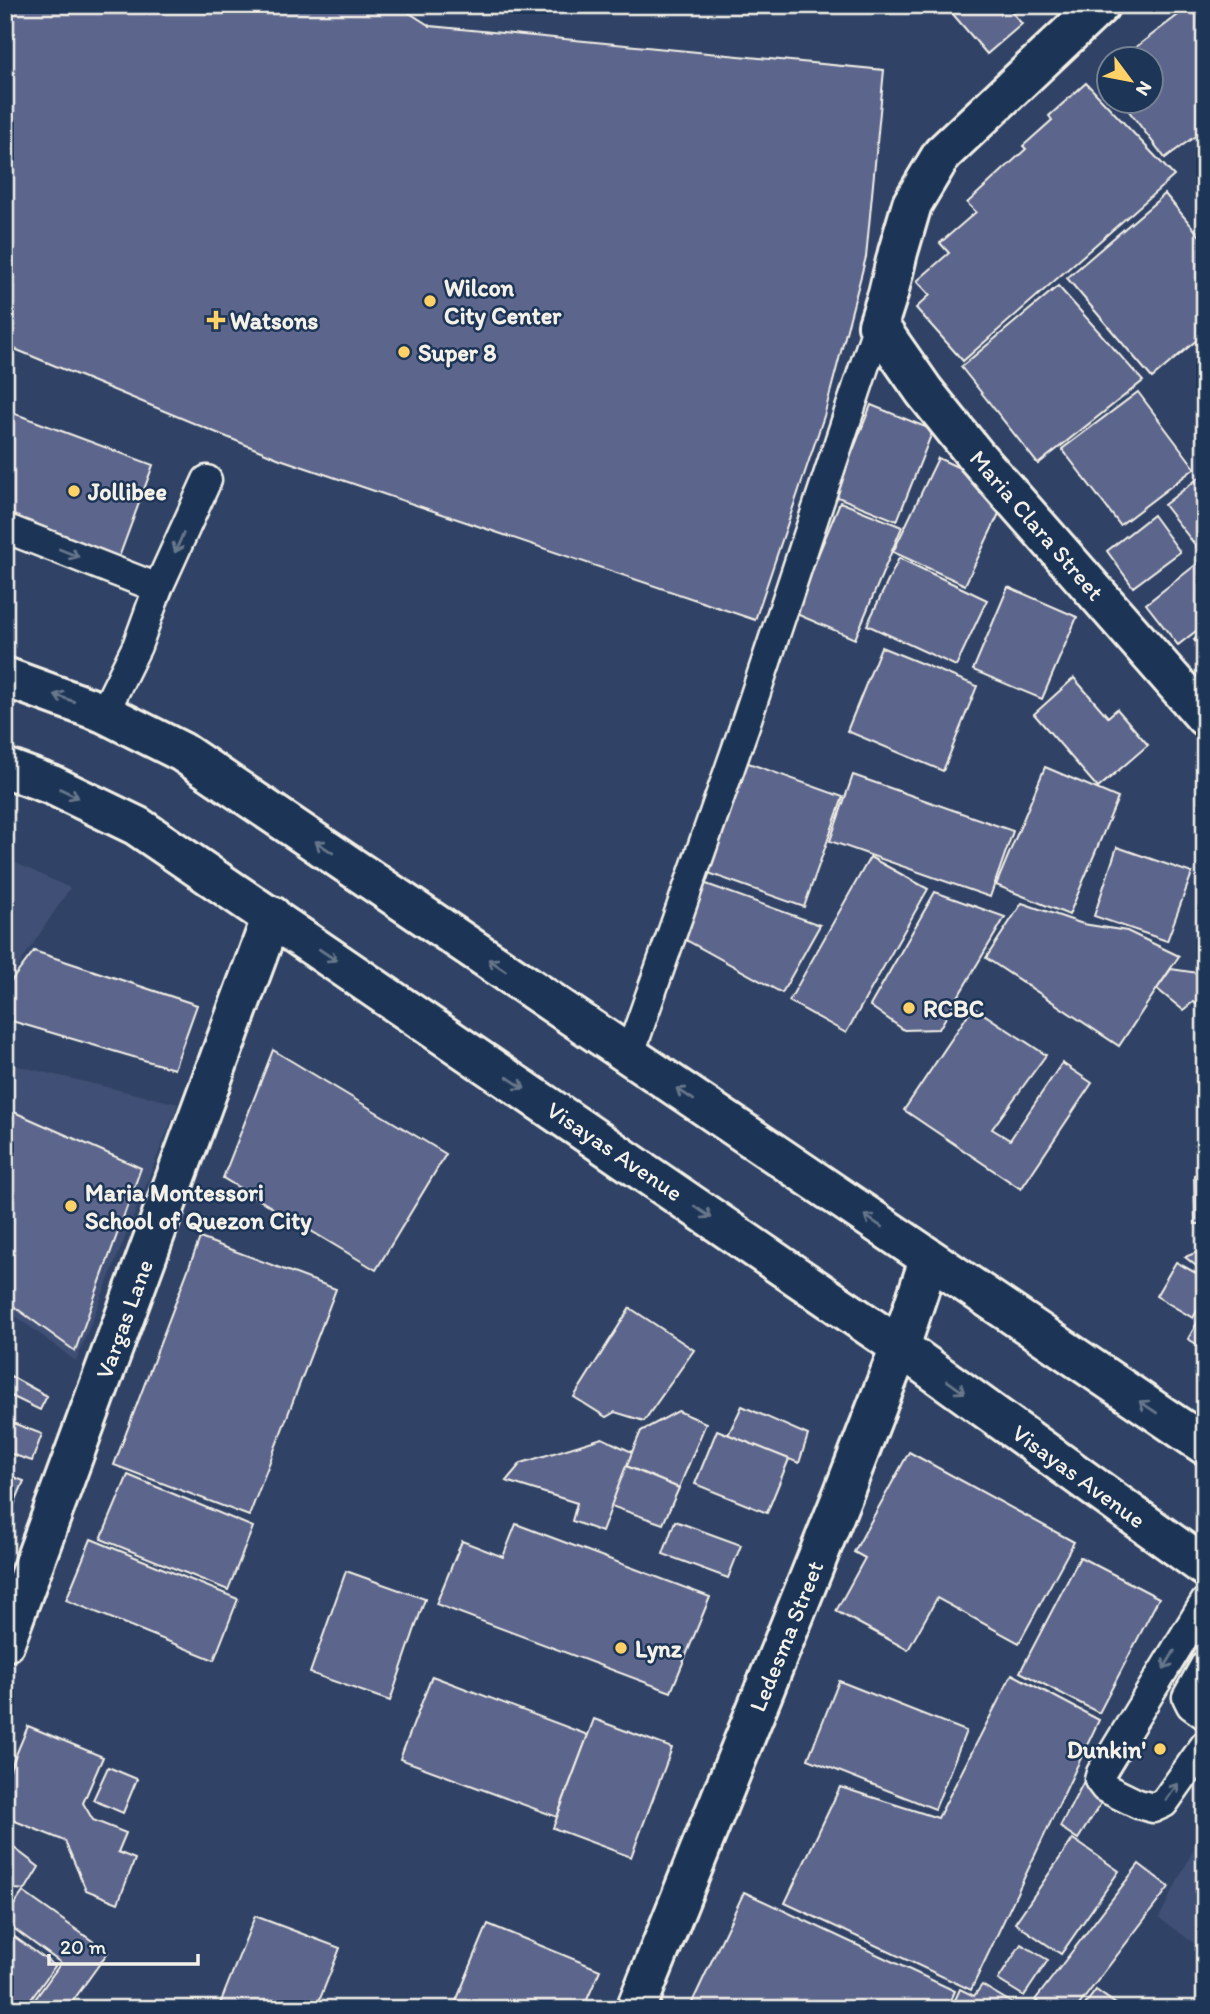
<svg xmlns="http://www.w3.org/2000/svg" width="1210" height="2014" viewBox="0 0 1210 2014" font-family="Itim,sans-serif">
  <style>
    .built { fill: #415074 }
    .building { fill: #5c658c; stroke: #f4f1e8; stroke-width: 2 }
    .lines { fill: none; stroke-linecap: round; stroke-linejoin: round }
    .lane-casing { stroke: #f4f1e8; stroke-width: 33 }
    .street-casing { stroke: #f4f1e8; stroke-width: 44 }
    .secondary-casing { stroke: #f4f1e8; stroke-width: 44 }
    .lane { stroke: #1d3557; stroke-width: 28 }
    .street { stroke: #1d3557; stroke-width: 38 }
    .secondary { stroke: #1d3557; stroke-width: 38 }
    .oneway { stroke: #68778a }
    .poi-dot { fill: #ffd166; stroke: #1d3557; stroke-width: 2.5 }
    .labels { text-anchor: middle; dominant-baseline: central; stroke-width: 5; stroke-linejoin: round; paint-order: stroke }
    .poi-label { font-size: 24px; font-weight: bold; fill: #f4f1e8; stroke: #1d3557; text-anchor: start }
    .street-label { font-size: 24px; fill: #f4f1e8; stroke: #1d3557 }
  </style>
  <rect width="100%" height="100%" fill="#304367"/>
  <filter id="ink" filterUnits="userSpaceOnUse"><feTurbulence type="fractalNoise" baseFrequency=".0143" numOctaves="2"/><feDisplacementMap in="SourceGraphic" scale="14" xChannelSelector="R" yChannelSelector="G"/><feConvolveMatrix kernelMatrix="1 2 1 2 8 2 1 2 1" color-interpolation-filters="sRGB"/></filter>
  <g filter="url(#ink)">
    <!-- built -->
    <g class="built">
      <polygon points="5,858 70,888 5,986"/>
      <polygon points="5,1063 178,1104 76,1361 5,1308"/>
      <polygon points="1205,1827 1205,1951 1159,1918"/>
    </g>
    <!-- building -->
    <g class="building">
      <polygon points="5,5 397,5 430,26 884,70 866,257 824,416 755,620 280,459 5,345"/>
      <polygon points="945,5 1006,5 1022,24 987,54"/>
      <polygon points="1171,5 1205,5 1205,129 1165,158 1122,102 1150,102 1150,60 1119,60 1178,15"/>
      <polygon points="1108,68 1108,83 1101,73"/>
      <polygon points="1086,83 1174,176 963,361 916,308 930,295 917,281 949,253 940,243 976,212 967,203 1026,149 1023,146 1052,120 1049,116"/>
      <polygon points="1165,194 1205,242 1205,333 1152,378 1067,278"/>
      <polygon points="1058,286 1143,381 1038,464 961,367"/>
      <polygon points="1138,392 1195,468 1120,525 1062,449"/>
      <polygon points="871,405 933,430 897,521 835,496"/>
      <polygon points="5,410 153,465 118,560 5,518"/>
      <polygon points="938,458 992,483 1004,503 965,585 893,552"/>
      <polygon points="1205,473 1205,538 1196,546 1164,505"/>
      <polygon points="840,502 902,527 855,639 794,613"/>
      <polygon points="1153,515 1180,552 1133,587 1107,551"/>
      <polygon points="899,558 987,600 956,666 867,625"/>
      <polygon points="1198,563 1205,571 1205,624 1178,645 1146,604"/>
      <polygon points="1008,587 1077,617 1042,699 973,670"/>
      <polygon points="1205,631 1205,653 1194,640"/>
      <polygon points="881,647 977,686 943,771 847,731"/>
      <polygon points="1074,678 1108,717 1117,709 1148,745 1098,788 1034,714"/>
      <polygon points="740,760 843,797 804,907 700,870"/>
      <polygon points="1045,767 1118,798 1069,915 996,885"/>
      <polygon points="853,775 1013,831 990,897 830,841"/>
      <polygon points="1117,847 1192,873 1167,941 1094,916"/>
      <polygon points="870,857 928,889 846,1033 789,1001"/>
      <polygon points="698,881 820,925 782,993 679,936"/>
      <polygon points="935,892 1005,917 939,1029 904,1030 870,1006"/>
      <polygon points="1022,903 1083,924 1127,931 1179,956 1119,1046 986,958"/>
      <polygon points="1205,915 1205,951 1195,948"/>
      <polygon points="34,951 197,1005 174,1069 5,1019 5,989"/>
      <polygon points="1171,969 1205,974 1205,1009 1193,1002 1183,1010 1157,989"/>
      <polygon points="973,1007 1046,1055 992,1129 1010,1140 1062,1063 1092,1083 1021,1189 904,1110"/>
      <polygon points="273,1050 446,1154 376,1270 223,1178"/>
      <polygon points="5,1108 141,1168 75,1351 5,1300"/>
      <polygon points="1205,1174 1205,1224 1195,1224 1194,1175"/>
      <polygon points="200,1238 336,1289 249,1516 114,1465"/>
      <polygon points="1205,1249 1205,1273 1185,1257"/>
      <polygon points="1176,1262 1205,1278 1205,1297 1193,1318 1156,1296"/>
      <polygon points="630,1308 694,1350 644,1421 615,1412 606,1417 574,1397"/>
      <polygon points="1205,1309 1205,1349 1188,1339"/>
      <polygon points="5,1373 47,1396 40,1410 5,1393"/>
      <polygon points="742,1406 808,1435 799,1463 728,1435"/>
      <polygon points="678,1411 706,1423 679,1488 626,1466 641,1431"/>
      <polygon points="5,1420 42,1434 32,1461 5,1452"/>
      <polygon points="717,1430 789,1459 767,1513 695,1484"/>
      <polygon points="602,1438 632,1452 602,1532 572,1521 577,1503 506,1481 521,1463"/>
      <polygon points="909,1452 1074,1542 1019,1643 937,1598 908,1650 836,1611 865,1558 854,1552"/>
      <polygon points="626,1466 679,1488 663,1524 611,1506"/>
      <polygon points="5,1474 24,1481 5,1526"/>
      <polygon points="128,1475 253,1527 228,1590 101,1539"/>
      <polygon points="675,1521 741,1545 728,1578 663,1554"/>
      <polygon points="516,1524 710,1597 671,1692 436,1604 462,1541 503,1557"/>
      <polygon points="91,1539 238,1599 214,1660 66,1600"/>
      <polygon points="1080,1557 1159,1598 1099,1713 1020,1672"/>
      <polygon points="346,1571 425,1599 390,1701 310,1673"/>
      <polygon points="1012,1674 1099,1720 971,1990 785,1903 840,1787 938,1818"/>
      <polygon points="432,1676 588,1735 557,1817 400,1759"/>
      <polygon points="839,1681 966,1731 935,1809 808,1759"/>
      <polygon points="594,1719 672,1748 631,1857 553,1828"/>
      <polygon points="28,1726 103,1757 83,1803 93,1820 126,1833 118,1852 135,1859 118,1903 86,1890 65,1841 5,1817 5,1781"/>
      <polygon points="108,1767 137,1779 123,1813 93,1800"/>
      <polygon points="1083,1783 1103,1800 1078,1839 1060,1827"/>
      <polygon points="1073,1839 1119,1871 1061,1954 1015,1923"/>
      <polygon points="5,1841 39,1867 25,1890 5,1888"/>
      <polygon points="1139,1864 1169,1887 1076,2009 1046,2009 1035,2000"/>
      <polygon points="23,1892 108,1952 67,2009 28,2009 61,1963 5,1922 5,1918"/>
      <polygon points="744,1892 955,1991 947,2009 689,2009"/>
      <polygon points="255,1916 340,1948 316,2009 218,2009"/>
      <polygon points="488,1924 600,1970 583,2009 462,2009 454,2006"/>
      <polygon points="5,1930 55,1966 24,2009 5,2009"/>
      <polygon points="1021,1944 1048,1960 1024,1996 998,1980"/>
      <polygon points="982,1985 1022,2009 951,2009 960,1989 974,1996"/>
      <polygon points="1096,1990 1123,2009 1082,2009"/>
    </g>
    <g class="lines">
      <!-- lane casing -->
      <g class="lane-casing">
        <g id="lane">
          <polyline points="5,528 158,588"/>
          <polyline points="104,713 137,646 158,588 207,480"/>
          <polyline points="629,1056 745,725 878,325"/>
          <polyline points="1205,1602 1101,1773 1099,1780 1105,1788 1138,1804 1153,1808 1164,1803 1205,1745"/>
          <polyline points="1205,1665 1187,1697 1191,1705 1205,1715"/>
        </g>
      </g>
      <!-- street casing -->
      <g class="street-casing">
        <g id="street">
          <polyline points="1100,5 942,154 912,204 898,252 888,294 878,325 924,391 976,456 1205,717"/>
          <polyline points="5,1642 272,916"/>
          <polyline points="636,2009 843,1494 900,1347 929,1260"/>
        </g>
      </g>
      <!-- secondary casing -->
      <g class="secondary-casing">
        <g id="secondary">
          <polyline points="5,677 104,713 182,752 1205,1445"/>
          <polyline points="5,768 52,785 137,826 900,1347 1205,1567"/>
        </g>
      </g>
      <!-- lane -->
      <use href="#lane" class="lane"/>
      <!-- street -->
      <use href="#street" class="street"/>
      <!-- secondary -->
      <use href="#secondary" class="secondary"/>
    </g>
    <!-- one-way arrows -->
    <defs><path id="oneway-shaft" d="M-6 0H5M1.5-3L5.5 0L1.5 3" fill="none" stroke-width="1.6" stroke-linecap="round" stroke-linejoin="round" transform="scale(1.75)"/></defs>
    <g class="oneway">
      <use href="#oneway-shaft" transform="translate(179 543) rotate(114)"/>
      <use href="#oneway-shaft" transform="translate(69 553) rotate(22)"/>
      <use href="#oneway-shaft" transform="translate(64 698) rotate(-160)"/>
      <use href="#oneway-shaft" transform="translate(69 793) rotate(26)"/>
      <use href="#oneway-shaft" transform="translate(324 847) rotate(-146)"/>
      <use href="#oneway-shaft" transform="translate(328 955) rotate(34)"/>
      <use href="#oneway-shaft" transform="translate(497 965) rotate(-146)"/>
      <use href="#oneway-shaft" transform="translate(516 1083) rotate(34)"/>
      <use href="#oneway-shaft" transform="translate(685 1094) rotate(-146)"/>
      <use href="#oneway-shaft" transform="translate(703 1212) rotate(34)"/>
      <use href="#oneway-shaft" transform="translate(873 1221) rotate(-146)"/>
      <use href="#oneway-shaft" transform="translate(956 1387) rotate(36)"/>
      <use href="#oneway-shaft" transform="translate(1148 1407) rotate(-146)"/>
      <use href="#oneway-shaft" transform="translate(1169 1660) rotate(121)"/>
      <use href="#oneway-shaft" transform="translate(1172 1792) rotate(-55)"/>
    </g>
  </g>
  <!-- markers -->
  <g class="poi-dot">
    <circle cx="430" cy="301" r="7"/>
    <path d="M212.5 309.5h7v7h7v7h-7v7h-7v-7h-7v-7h7z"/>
    <circle cx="404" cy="352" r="7"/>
    <circle cx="74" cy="491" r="7"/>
    <circle cx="909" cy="1008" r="7"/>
    <circle cx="71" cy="1206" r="7"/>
    <circle cx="621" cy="1648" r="7"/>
    <circle cx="1160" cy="1749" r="7"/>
  </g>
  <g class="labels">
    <!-- poi labels -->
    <g class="poi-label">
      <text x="444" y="287">Wilcon<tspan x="444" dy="28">City Center</tspan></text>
      <text x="230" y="320">Watsons</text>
      <text x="418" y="352">Super 8</text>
      <text x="88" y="491">Jollibee</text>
      <text x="923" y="1008">RCBC</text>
      <text x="85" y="1192">Maria Montessori<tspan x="85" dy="28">School of Quezon City</tspan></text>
      <text x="635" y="1648">Lynz</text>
      <text x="1146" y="1749" text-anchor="end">Dunkin'</text>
    </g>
    <!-- street labels -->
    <g class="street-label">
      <text transform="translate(1037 525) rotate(49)">Maria Clara Street</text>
      <text transform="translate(615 1151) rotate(34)">Visayas Avenue</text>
      <text transform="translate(124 1319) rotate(-70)">Vargas Lane</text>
      <text transform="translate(1079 1476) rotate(36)">Visayas Avenue</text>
      <text transform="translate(786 1636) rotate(-68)">Ledesma Street</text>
    </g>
  </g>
  <!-- margin -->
  <rect width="1210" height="2014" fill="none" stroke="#1d3557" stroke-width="28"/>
  <rect x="14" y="14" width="1182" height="1986" fill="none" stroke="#f4f1e8" stroke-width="2.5" filter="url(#ink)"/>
  <!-- north arrow -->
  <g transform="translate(1130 80) rotate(122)"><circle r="33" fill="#1d3557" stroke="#738091" stroke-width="2"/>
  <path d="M0-5L12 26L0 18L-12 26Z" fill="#ffd166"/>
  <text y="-10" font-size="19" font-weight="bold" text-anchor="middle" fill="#f4f1e8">N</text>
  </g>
  <!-- scale -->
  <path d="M49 1954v10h149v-10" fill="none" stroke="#f4f1e8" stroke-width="3.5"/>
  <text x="60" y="1954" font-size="21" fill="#f4f1e8" stroke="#1d3557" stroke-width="5" paint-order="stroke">20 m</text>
</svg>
